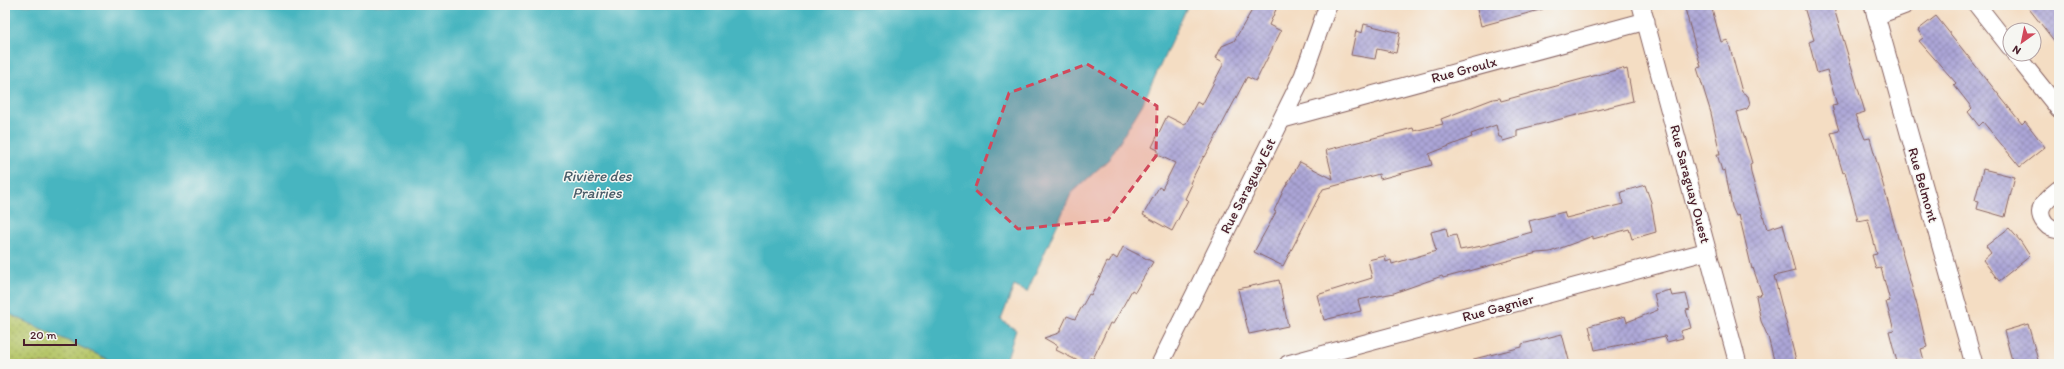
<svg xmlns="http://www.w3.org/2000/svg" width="2064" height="369" viewBox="0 0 2064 369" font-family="Itim,sans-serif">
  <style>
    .park { fill: url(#park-dots); stroke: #80724a }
    .water { fill: #46b5c0; stroke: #486a76 }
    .building { fill: url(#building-cross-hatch) }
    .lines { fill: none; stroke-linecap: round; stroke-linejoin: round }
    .street-casing { stroke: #866260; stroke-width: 19 }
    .street { stroke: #fff; stroke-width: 17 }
    .marked { fill: #d1495b; fill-opacity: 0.2; stroke: #d1495b; stroke-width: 3; stroke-dasharray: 8 5; stroke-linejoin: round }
    .labels { text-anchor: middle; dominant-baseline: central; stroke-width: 3; stroke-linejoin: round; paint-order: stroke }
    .street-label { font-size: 14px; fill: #4a1f2b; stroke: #f6f6f2 }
    .water-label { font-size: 15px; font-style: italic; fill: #485b67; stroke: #f6f6f2 }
  </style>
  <defs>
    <pattern id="park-dots" width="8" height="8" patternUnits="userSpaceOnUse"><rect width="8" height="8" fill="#b6c669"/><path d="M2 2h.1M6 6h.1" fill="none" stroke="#96a057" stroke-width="1.8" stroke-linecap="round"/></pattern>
    <pattern id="building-cross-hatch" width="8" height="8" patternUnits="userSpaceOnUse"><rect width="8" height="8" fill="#aca6d7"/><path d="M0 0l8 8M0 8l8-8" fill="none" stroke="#8e87af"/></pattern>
  </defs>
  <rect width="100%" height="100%" fill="#f6f6f2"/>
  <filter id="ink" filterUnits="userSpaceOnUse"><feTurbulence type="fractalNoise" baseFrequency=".025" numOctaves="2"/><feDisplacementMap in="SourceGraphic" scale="8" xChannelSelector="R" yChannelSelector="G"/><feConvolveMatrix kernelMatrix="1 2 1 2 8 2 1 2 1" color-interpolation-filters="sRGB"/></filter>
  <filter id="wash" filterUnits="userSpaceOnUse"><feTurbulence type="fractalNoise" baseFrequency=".012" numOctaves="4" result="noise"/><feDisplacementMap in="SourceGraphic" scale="16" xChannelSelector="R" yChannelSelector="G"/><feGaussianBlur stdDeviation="0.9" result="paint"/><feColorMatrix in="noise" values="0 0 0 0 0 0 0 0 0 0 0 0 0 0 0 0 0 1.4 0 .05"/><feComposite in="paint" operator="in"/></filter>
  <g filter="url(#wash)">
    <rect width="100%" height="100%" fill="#f4ddc3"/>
    <!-- park -->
    <polygon class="park" points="5,312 118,364 5,364"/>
    <!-- water -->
    <polygon class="water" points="5,5 1188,5 1142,105 1109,159 1071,194 1027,292 1014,286 1001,320 1016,330 1005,364 118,364 5,312"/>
    <g id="blocks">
      <!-- building -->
      <g class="building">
        <polygon points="1255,5 1278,5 1269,25 1281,31 1256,81 1247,77 1205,157 1204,156 1190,183 1192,184 1185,199 1188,200 1172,231 1143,215 1159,187 1162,189 1175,163 1158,155 1158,150 1152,147 1167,116 1185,125 1197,102 1202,105 1223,65 1223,62 1216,58 1222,46 1234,41"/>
        <polygon points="1476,5 1542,5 1543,9 1481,26"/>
        <polygon points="1684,5 1711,5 1721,42 1728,40 1742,92 1748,96 1750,104 1747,109 1737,112 1752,163 1750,164 1751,173 1767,229 1783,224 1795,271 1774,276 1797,364 1775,364 1768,337 1761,321 1756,296 1762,294 1753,268 1752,269 1739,215 1736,216 1732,207 1725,170 1722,171 1717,154 1720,154 1711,113 1697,68 1701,67"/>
        <polygon points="1813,5 1833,5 1865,112 1855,115 1865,139 1870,138 1918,309 1927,347 1921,349 1925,364 1897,362 1889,331 1894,330 1886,302 1890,301 1881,268 1876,269 1872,255 1877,254 1868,219 1858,221 1845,172 1843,173 1831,133 1839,131 1832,106 1837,105 1827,70 1817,73 1809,42 1814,40 1804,7"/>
        <polygon points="2026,5 2059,5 2059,47"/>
        <polygon points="1936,16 2022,124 2025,121 2045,147 2020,167 1983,122 1979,126 1968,112 1972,108 1954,85 1956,83 1919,41 1923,38 1918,30"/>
        <polygon points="1364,24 1400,33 1396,53 1377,49 1375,59 1351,55 1356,31 1362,33"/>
        <polygon points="1623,68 1624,70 1627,69 1633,101 1517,130 1517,137 1503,141 1501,137 1499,137 1496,125 1471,134 1472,137 1429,154 1432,165 1380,179 1379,174 1323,189 1283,266 1254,252 1276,212 1274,211 1284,189 1300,162 1333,179 1326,150 1413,128 1414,131 1443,124 1441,119 1493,99 1500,98 1501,101"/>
        <polygon points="1983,169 2015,177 2005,217 1977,209 1979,201 1975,200"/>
        <polygon points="1645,185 1651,202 1656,232 1632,239 1629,229 1593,239 1593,236 1550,252 1537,253 1443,278 1442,276 1394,293 1358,300 1361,311 1324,320 1317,295 1372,278 1368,260 1385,256 1386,262 1391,260 1392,264 1436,251 1431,232 1446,228 1448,237 1456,235 1460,250 1482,246 1532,232 1529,221 1564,212 1566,218 1623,204 1621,192"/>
        <polygon points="2009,228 2021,242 2030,256 1999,281 1983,260 1991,253 1986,246"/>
        <polygon points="1123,247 1153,262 1135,292 1132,290 1113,324 1110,323 1093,359 1090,358 1087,364 1084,364 1056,350 1058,346 1044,338 1059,333 1067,316 1075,319 1089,294 1091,295 1107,262 1109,263 1113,256 1117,259"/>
        <polygon points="1279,280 1288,326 1249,334 1238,289"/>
        <polygon points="1670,290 1672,296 1686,294 1690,309 1686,310 1691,328 1680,331 1683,338 1667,342 1665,336 1595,350 1589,326 1625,316 1627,322 1658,310 1654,294"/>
        <polygon points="2028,324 2039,364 2013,364 2004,331"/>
        <polygon points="1562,334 1570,364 1475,364 1474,359 1522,347 1522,344"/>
      </g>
    </g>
  </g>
  <g filter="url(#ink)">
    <use href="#blocks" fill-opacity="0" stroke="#866260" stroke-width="1"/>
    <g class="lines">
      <!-- street casing -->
      <g class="street-casing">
        <g id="street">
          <polyline points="1641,5 1738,364"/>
          <polyline points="1873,5 1974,364"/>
          <polyline points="1977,5 2010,47"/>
          <polyline points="1876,16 1905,5"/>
          <polyline points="2015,54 2059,109"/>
          <polyline points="1283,119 1646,21"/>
          <path d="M2059,189C2048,198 2033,208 2045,223C2049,228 2053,229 2059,230"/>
          <polyline points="1160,364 1303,76 1328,5"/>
          <polyline points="1288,364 1708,251"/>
        </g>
      </g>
      <!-- street -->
      <use href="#street" class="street"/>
    </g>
  </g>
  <!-- marked area -->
  <path class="marked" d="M1087,64L1157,106L1156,156L1108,220L1018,229L975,189L1009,93Z"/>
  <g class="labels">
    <!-- street labels -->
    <g class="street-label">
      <text transform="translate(1464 70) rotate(-15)">Rue Groulx</text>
      <text transform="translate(1690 184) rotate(75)">Rue Saraguay Ouest</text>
      <text transform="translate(1923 185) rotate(74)">Rue Belmont</text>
      <text transform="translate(1248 186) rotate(-63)">Rue Saraguay Est</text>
      <text transform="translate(1498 308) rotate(-15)">Rue Gagnier</text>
    </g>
    <!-- water labels -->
    <g class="water-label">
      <text x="597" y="176">Rivière des<tspan x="597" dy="17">Prairies</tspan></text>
    </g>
  </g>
  <!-- margin -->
  <rect width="2064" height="369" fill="none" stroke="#f6f6f2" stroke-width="20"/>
  <!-- north arrow -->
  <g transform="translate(2022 42) rotate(213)"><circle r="19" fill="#f6f6f2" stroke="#b1a0a2"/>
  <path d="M0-3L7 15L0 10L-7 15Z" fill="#d1495b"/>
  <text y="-6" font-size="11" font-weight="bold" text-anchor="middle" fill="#4a1f2b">N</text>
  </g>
  <!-- scale -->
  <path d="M24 339v6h52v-6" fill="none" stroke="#4a1f2b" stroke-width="2"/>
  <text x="30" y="339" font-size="12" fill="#4a1f2b" stroke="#f6f6f2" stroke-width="3" paint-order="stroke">20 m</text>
</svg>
